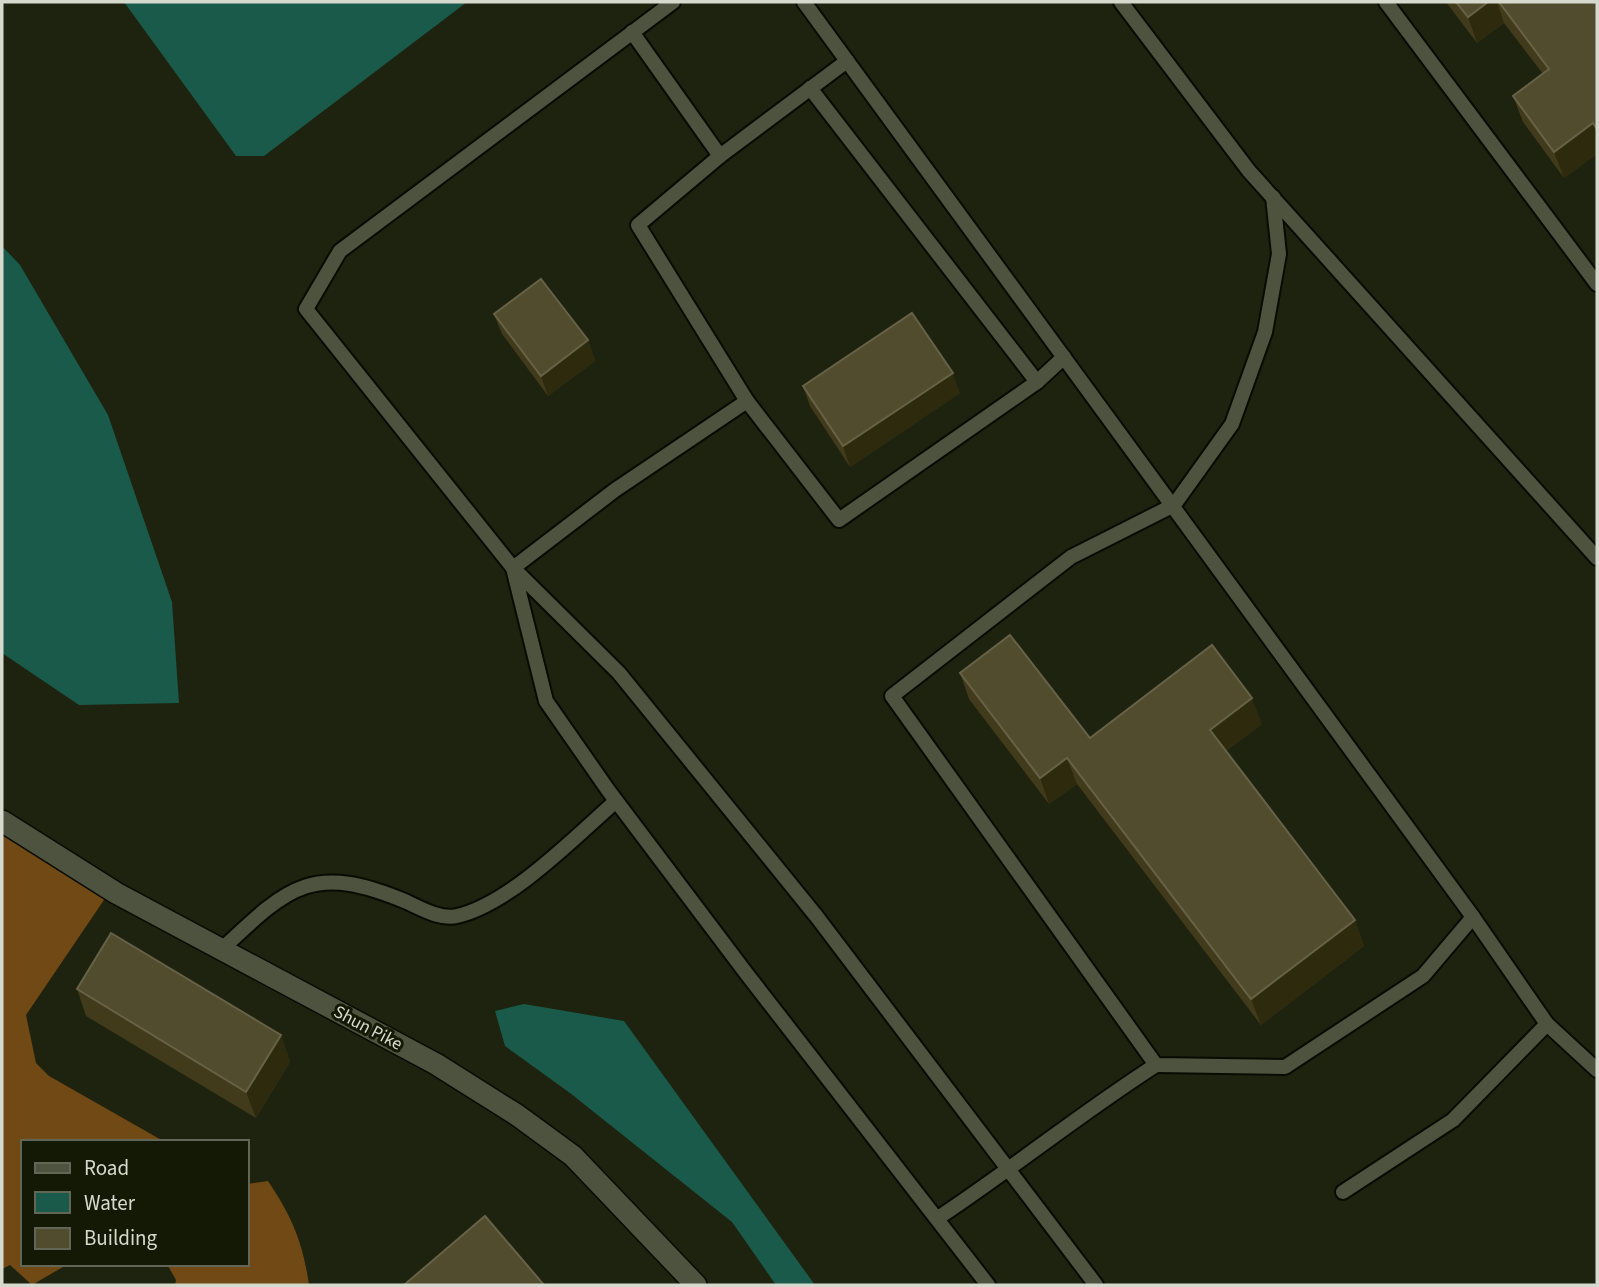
<svg xmlns="http://www.w3.org/2000/svg" width="1599" height="1287" viewBox="0 0 1599 1287" font-family="'Source Sans 3',sans-serif">
  <style>
    .forest { fill: #714914 }
    .water { fill: #1a5a4b }
    .lines { fill: none; stroke-linecap: round; stroke-linejoin: round }
    .service-casing { stroke: #080c00; stroke-width: 18 }
    .secondary-casing { stroke: #080c00; stroke-width: 24 }
    .service { stroke: #4d533e; stroke-width: 14 }
    .secondary { stroke: #4d533e; stroke-width: 21 }
    .wall { fill: #423b1b }
    .shaded-wall { fill: #2d2a0e }
    .building { fill: #524c2e; stroke: #676247; stroke-width: 2 }
    .labels { text-anchor: middle; dominant-baseline: central; stroke-width: 6; stroke-linejoin: round; paint-order: stroke }
    .street-label { font-size: 18px; fill: #d6dace; stroke: #141906 }
  </style>
  <rect width="100%" height="100%" fill="#1d230f"/>
  <!-- forest -->
  <g class="forest">
    <polygon points="2,822 108,894 26,1015 36,1063 49,1076 165,1142 23,1142 23,1264 68,1264 32,1285 10,1265 2,1269"/>
    <path d="M268,1181C292,1217 303,1242 309,1285H175L176,1280L167,1264H247V1184Z"/>
  </g>
  <!-- water -->
  <g class="water">
    <polygon points="124,2 123,2 467,2 264,156 236,156"/>
    <polygon points="2,246 20,265 108,415 172,602 179,703 79,705 2,653"/>
    <polygon points="524,1004 624,1021 815,1285 776,1285 732,1222 570,1093 505,1046 495,1011"/>
  </g>
  <g class="lines">
    <!-- service casing -->
    <g class="service-casing">
      <g id="service">
        <polyline points="673,2 340,251 306,309 513,568 615,490 747,401 839,520 1037,382 1064,357"/>
        <polyline points="804,2 1473,917 1423,976 1285,1067 1156,1065 892,696 1071,557 1174,505 1232,424 1265,332 1279,254 1273,197"/>
        <polyline points="1121,2 1249,171 1597,558"/>
        <polyline points="1386,2 1597,284"/>
        <polyline points="632,32 720,156 847,61"/>
        <polyline points="810,88 1037,382"/>
        <polyline points="720,156 638,225 747,401"/>
        <polyline points="1473,917 1547,1024 1597,1070"/>
        <path d="M220,951C289,886 312,862 407,902C422,909 441,920 457,916C510,904 575,837 616,801"/>
        <polyline points="1343,1192 1453,1120 1547,1024"/>
        <path d="M938,1218C1012,1169 1081,1113 1156,1065"/>
        <polyline points="988,1285 746,973 608,790 546,701 513,568 619,673 817,917 1096,1285"/>
      </g>
    </g>
    <!-- secondary casing -->
    <g class="secondary-casing">
      <polyline id="secondary" points="2,821 116,893 436,1064 517,1115 573,1156 696,1285"/>
    </g>
    <!-- service -->
    <use href="#service" class="service"/>
    <!-- secondary -->
    <use href="#secondary" class="secondary"/>
  </g>
  <!-- wall -->
  <g class="wall">
    <polygon points="1446,2 1597,2 1597,154 1564,178 1523,122 1513,96 1543,74 1504,23 1477,43"/>
    <polygon points="494,314 588,340 595,361 548,396 502,334"/>
    <polygon points="803,386 960,393 850,467 810,406"/>
    <polygon points="960,673 1090,738 1262,724 1226,751 1355,920 1364,946 1261,1025 1077,784 1049,804 969,699"/>
    <polygon points="77,989 281,1035 290,1062 256,1118 86,1016"/>
  </g>
  <!-- shaded-wall -->
  <g class="shaded-wall">
    <polygon points="1488,2 1497,2 1504,23 1477,43 1468,17"/>
    <polygon points="1593,123 1597,135 1597,154 1564,178 1554,152"/>
    <polygon points="588,340 595,361 548,396 541,376"/>
    <polygon points="953,373 960,393 850,467 843,446"/>
    <polygon points="1252,698 1262,724 1219,756 1210,730"/>
    <polygon points="1067,758 1077,784 1049,804 1040,778"/>
    <polygon points="1355,920 1364,946 1261,1025 1251,999"/>
    <polygon points="281,1035 290,1062 256,1118 246,1092"/>
  </g>
  <!-- building -->
  <g class="building">
    <polygon points="1456,2 1488,2 1468,17"/>
    <polygon points="1499,2 1597,2 1597,129 1593,123 1554,152 1513,96 1549,69"/>
    <polygon points="541,279 588,340 541,376 494,314"/>
    <polygon points="912,313 953,373 843,446 803,386"/>
    <polygon points="1010,635 1090,738 1212,645 1252,698 1210,730 1355,920 1251,999 1067,758 1040,778 960,673"/>
    <polygon points="111,933 281,1035 246,1092 77,989"/>
    <polygon points="485,1216 544,1285 404,1285"/>
  </g>
  <g class="labels">
    <!-- street labels -->
    <g class="street-label">
      <text transform="translate(368 1028) rotate(28)">Shun Pike</text>
    </g>
  </g>
  <!-- border -->
  <rect width="1599" height="1287" fill="none" stroke="#d6dace" stroke-width="7"/>
  <!-- legend -->
  <rect x="21" y="1140" width="228" height="126" fill="#141906" stroke="#626656" stroke-width="2"/>
  <rect x="35" y="1163" width="35" height="10" fill="#4d533e" stroke="#626656" stroke-width="2"/>
  <text x="84" y="1175" font-size="21" fill="#d6dace">Road</text>
  <rect x="35" y="1192" width="35" height="21" fill="#1a5a4b" stroke="#626656" stroke-width="2"/>
  <text x="84" y="1210" font-size="21" fill="#d6dace">Water</text>
  <rect x="35" y="1228" width="35" height="21" fill="#524c2e" stroke="#626656" stroke-width="2"/>
  <text x="84" y="1245" font-size="21" fill="#d6dace">Building</text>
</svg>
